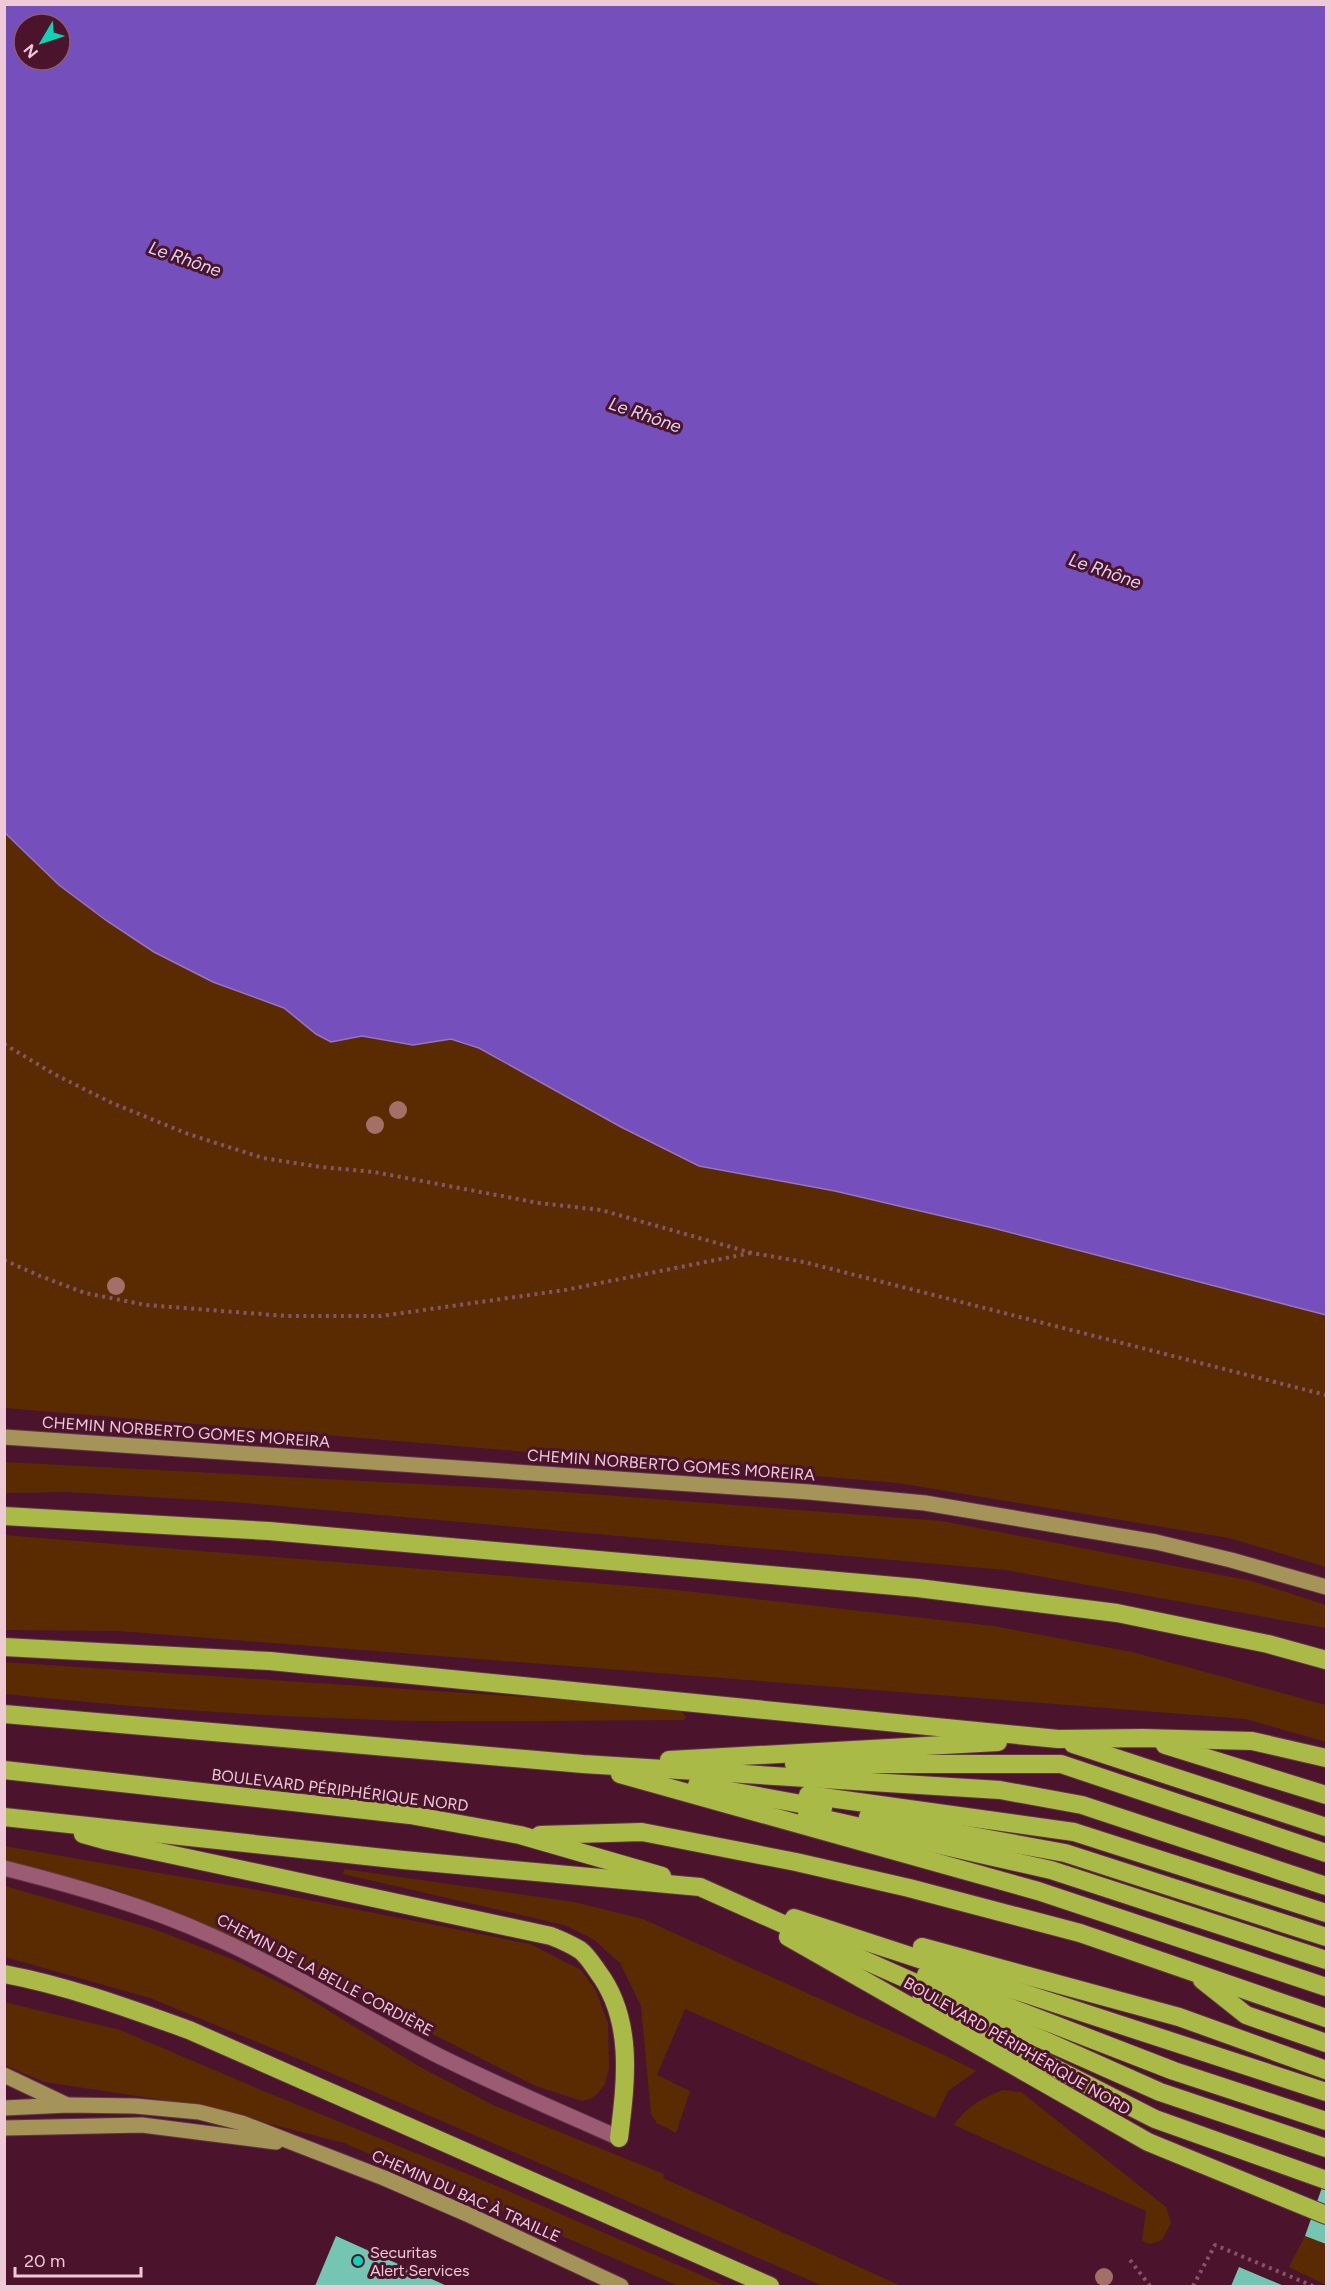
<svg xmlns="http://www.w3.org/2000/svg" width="1331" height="2291" viewBox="0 0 1331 2291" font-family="Figtree,sans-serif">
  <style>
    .green { fill: #5a2b00 }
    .water { fill: #754fbb; stroke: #9974c3; stroke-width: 1.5; fill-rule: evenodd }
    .building { fill: #74c6b3 }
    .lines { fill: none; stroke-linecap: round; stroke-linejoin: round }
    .minor-casing { stroke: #603546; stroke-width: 17 }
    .major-casing { stroke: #603546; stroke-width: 17 }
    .highway-casing { stroke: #603546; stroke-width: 20 }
    .path { stroke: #845468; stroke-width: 4; stroke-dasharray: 3 4.5; stroke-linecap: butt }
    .minor { stroke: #9b5c73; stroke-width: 15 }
    .major { stroke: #a49458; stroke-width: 15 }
    .highway { stroke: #aaba46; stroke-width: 18 }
    .tree { fill: #a46f66 }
    .poi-dot { fill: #0ad5b5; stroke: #4b142c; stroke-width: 2 }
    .labels { text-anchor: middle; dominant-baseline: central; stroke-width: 6; stroke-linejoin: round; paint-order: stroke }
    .street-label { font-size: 16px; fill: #eecad6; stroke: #4b142c }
    .poi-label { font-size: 16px; fill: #eecad6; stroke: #4b142c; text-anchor: start }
    .water-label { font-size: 18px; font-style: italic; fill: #ddd6f2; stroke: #4b142c }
  </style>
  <rect width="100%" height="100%" fill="#4b142c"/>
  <!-- green -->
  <g class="green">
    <polygon points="4,833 59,885 107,921 154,952 213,982 284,1008 316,1034 330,1042 362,1036 413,1045 451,1039 479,1048 621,1127 699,1166 835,1191 993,1228 1326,1315 1326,1567 1229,1538 898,1483 5,1408"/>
    <polygon points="5,1462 551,1491 942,1521 1252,1581 1326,1605 1326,1628 1005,1570 233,1502 67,1492 5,1493"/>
    <polygon points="4,1535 667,1589 994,1626 1132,1652 1326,1705 1326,1742 1246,1719 119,1631 5,1630"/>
    <path d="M4,1662L570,1700L681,1711L686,1717L684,1720C583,1720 481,1723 380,1720C255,1716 129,1707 5,1694Z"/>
    <polygon points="4,1846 258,1890 530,1944 581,1970 596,1991 608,2023 609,2068 605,2084 597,2094 590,2099 582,2101 536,2086 303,1969 209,1926 113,1889 5,1861"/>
    <polygon points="344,1869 574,1902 643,1919 942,2054 976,2071 948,2091 935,2118 685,2009 657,2075 690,2091 676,2133 657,2123 651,2114 641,2006 620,1963 593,1939 564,1925 343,1874"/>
    <polygon points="5,1886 151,1928 232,1959 298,1992 420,2067 495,2106 664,2174 663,2178 901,2286 823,2286 301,2060 150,1998 5,1957"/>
    <polygon points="4,2002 120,2030 261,2090 492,2184 726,2286 679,2286 344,2143 240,2116 157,2099 44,2082 5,2065"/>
    <path d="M1003,2090L1021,2092L1166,2207L1171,2223L1162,2240L1150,2244L1142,2241L1146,2211L954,2125C967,2106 981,2099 1003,2090Z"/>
    <polygon points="1305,2236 1326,2244 1326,2285 1289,2267"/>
  </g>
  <!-- water -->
  <path class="water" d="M4,5H1326V1315L993,1228L835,1191L699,1166L621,1127L479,1048L451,1039L413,1045L362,1036L331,1042L316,1034L284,1008L213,982L154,952L107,921L59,885L5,833ZM24,24H60V60H24Z"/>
  <!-- building -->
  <g class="building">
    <polygon points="1326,2176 1326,2244 1305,2236"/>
    <polygon points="336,2236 447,2286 315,2286"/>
    <polygon points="1239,2267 1284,2286 1231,2286"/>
  </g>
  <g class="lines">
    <!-- minor casing -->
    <g class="minor-casing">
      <path id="minor" d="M4,1868C75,1886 146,1906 212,1936C288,1970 359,2015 433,2053C494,2084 557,2110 619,2138"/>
    </g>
    <!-- major casing -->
    <g class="major-casing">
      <g id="major">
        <polyline points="4,1437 809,1492 925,1503 1156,1542 1231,1560 1326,1587"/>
        <polyline points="4,2075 65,2104"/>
        <polyline points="4,2108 68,2105 135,2106 199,2112 242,2123 384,2178 467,2214 621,2286"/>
        <polyline points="4,2128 142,2125 276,2142"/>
      </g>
    </g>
    <!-- highway casing -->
    <g class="highway-casing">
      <g id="highway">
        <polyline points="4,1516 269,1531 918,1588 1117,1613 1268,1644 1326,1660"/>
        <polyline points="4,1647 270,1661 1058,1739 1143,1738 1252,1741 1326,1758"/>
        <polyline points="4,1714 583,1764 1000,1790 1082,1805 1326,1886"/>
        <polyline points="1073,1744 1326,1827"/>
        <polyline points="1165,1745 1326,1795"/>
        <polyline points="669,1760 998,1742"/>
        <polyline points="794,1764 1061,1764 1326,1853"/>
        <polyline points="4,1770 410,1815 520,1835 662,1876"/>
        <polyline points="620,1774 1038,1891 1326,1987"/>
        <polyline points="697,1785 823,1808"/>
        <polyline points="808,1795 1074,1832 1326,1913"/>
        <polyline points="807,1815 1051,1870 1326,1960"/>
        <polyline points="4,1817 403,1860 700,1887 1160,2092 1326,2148"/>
        <polyline points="868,1817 1065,1853 1326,1937"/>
        <path d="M83,1834L108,1841L551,1936C561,1940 572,1945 580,1950C587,1955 593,1965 598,1972C634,2020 626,2081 619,2138"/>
        <polyline points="540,1835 642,1832 796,1862 909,1888 1080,1933 1326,2018"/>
        <polyline points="794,1918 1326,2092"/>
        <polyline points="788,1937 1148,2142 1326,2215"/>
        <polyline points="922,1947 1179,2017 1326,2070"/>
        <path d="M4,1974C68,1986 128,2008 189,2030L770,2286"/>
        <polyline points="926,1975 1174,2071 1326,2121"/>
        <polyline points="1202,1980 1246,2015 1326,2043"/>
        <polyline points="921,2000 1155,2119 1326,2180"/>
      </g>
    </g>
    <!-- path -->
    <g class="path">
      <polyline points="4,1044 54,1074 112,1103 188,1134 263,1158 321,1167 374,1172 539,1203 601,1210 752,1253 804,1262 1326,1395"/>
      <polyline points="4,1260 40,1276 85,1293 146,1305 286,1316 381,1316 565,1290 751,1253"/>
      <polyline points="1130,2260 1150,2286"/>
      <polyline points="1193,2286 1215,2245 1313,2286"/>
    </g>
    <!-- minor -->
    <use href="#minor" class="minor"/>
    <!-- major -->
    <use href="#major" class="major"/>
    <!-- highway -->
    <use href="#highway" class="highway"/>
  </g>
  <!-- trees -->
  <g class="tree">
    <circle cx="398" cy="1110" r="9"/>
    <circle cx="375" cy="1125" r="9"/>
    <circle cx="116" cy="1286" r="9"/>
    <circle cx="1104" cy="2277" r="9"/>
  </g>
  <!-- markers -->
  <circle class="poi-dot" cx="358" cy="2261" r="6"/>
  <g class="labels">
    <!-- street labels -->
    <g class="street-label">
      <text transform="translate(186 1432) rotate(4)">CHEMIN NORBERTO GOMES MOREIRA</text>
      <text transform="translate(671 1465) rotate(4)">CHEMIN NORBERTO GOMES MOREIRA</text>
      <text transform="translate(340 1790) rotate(7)">BOULEVARD PÉRIPHÉRIQUE NORD</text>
      <text transform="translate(325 1975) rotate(28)">CHEMIN DE LA BELLE CORDIÈRE</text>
      <text transform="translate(1017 2046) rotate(30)">BOULEVARD PÉRIPHÉRIQUE NORD</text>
      <text transform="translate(466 2196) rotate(24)">CHEMIN DU BAC À TRAILLE</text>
    </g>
    <!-- poi labels -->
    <g class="poi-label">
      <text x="370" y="2252">Securitas<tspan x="370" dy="18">Alert Services</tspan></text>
    </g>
    <!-- water labels -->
    <g class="water-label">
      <text transform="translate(185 259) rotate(19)">Le Rhône</text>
      <text transform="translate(645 415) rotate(19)">Le Rhône</text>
      <text transform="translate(1105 571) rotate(19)">Le Rhône</text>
    </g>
  </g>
  <!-- border -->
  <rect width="1331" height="2291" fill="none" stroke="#eecad6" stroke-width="12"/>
  <!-- north arrow -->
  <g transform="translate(42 42) rotate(231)"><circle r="28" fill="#4b142c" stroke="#8c5d70" stroke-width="1.5"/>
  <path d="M0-4.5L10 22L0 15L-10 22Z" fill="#0ad5b5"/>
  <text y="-9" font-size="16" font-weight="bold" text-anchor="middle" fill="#eecad6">N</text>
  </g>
  <!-- scale -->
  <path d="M15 2267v9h126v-9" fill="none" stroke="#eecad6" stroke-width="3"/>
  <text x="24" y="2267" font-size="18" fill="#eecad6" stroke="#4b142c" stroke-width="4.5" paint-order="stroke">20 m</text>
</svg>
